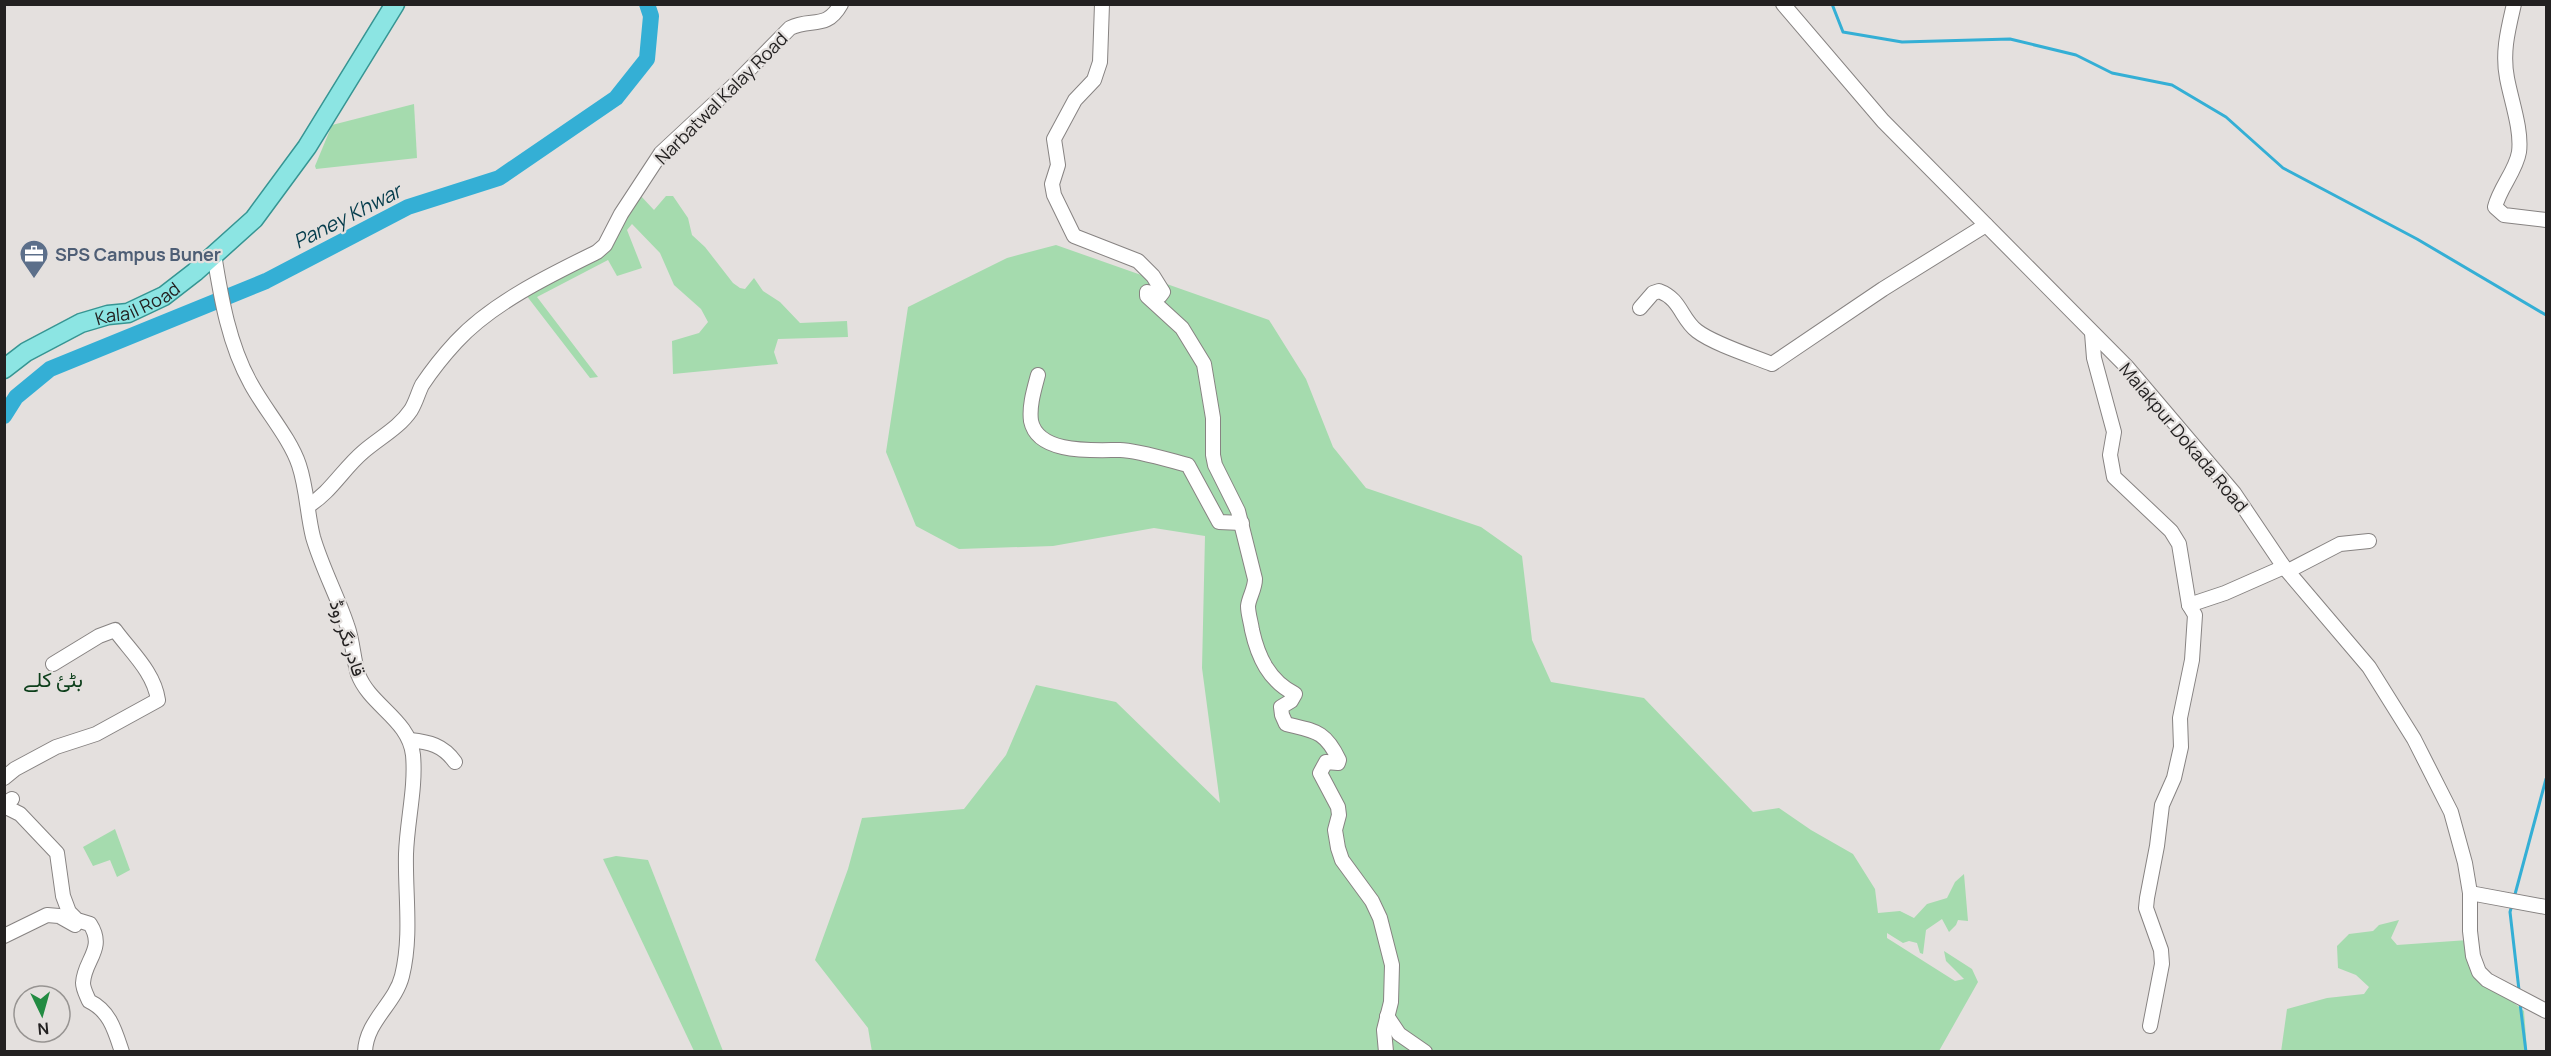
<svg xmlns="http://www.w3.org/2000/svg" width="2551" height="1056" viewBox="0 0 2551 1056" font-family="Manrope,Vazirmatn,sans-serif">
  <style>
    .green { fill: #a5dbae }
    .lines { fill: none; stroke-linecap: round; stroke-linejoin: round }
    .stream { stroke: #34afd5; stroke-width: 3 }
    .river { stroke: #34afd5; stroke-width: 16 }
    .minor-casing { stroke: #878382; stroke-width: 16 }
    .major-casing { stroke: #369593; stroke-width: 21 }
    .minor { stroke: #fff; stroke-width: 14 }
    .major { stroke: #8ce5e3; stroke-width: 18 }
    .labels { text-anchor: middle; dominant-baseline: central; stroke-width: 4.5; stroke-linejoin: round; paint-order: stroke }
    .street-label { font-size: 18px; fill: #232121; stroke: #e4e0de }
    .service-label { font-size: 18px; font-weight: bold; fill: #4e5e75; stroke: #e4e0de; text-anchor: start }
    .water-label { font-size: 20px; font-style: italic; fill: #053c4c; stroke: #e4e0de }
    .quarter-label { font-size: 21px; fill: #0c3e1a; stroke: #e4e0de }
  </style>
  <rect width="100%" height="100%" fill="#e4e0de"/>
  <!-- green -->
  <g class="green">
    <polygon points="414,104 417,158 316,169 315,166 332,125"/>
    <polygon points="639,194 654,210 666,196 673,196 688,218 692,235 705,247 733,283 740,288 745,289 754,278 763,291 780,302 800,323 847,321 848,337 778,339 774,352 778,364 673,374 672,341 699,333 708,322 701,309 674,285 660,253 632,224 627,230 642,268 617,276 608,260 537,297 598,377 590,378 526,295 600,254"/>
    <polygon points="1056,245 1269,320 1306,379 1333,447 1366,488 1481,527 1522,556 1532,640 1551,682 1644,698 1753,812 1779,808 1811,830 1853,854 1875,889 1878,913 1900,911 1914,918 1927,904 1947,898 1955,882 1964,874 1968,921 1958,920 1956,925 1949,932 1942,919 1926,930 1923,954 1920,953 1917,943 1909,941 1903,943 1887,933 1887,938 1955,981 1964,979 1946,961 1944,951 1972,969 1978,982 1939,1051 872,1052 868,1028 815,960 848,869 862,818 964,809 1006,755 1036,685 1116,702 1220,803 1202,668 1205,536 1154,528 1053,546 959,549 916,526 886,452 908,307 1007,258"/>
    <polygon points="115,829 130,870 117,877 110,860 93,866 83,847"/>
    <polygon points="616,856 648,860 723,1051 694,1051 603,859"/>
    <path d="M2399,920L2391,938L2397,945L2468,940C2477,968 2501,993 2524,1011L2527,1051L2281,1052L2287,1009L2327,998L2364,994L2369,987L2356,975L2338,968L2337,946L2349,934L2373,931L2379,925Z"/>
  </g>
  <g class="lines">
    <!-- stream -->
    <g class="stream">
      <polyline points="1832,4 1843,32 1902,42 2010,39 2076,55 2112,73 2172,85 2226,117 2283,168 2417,239 2546,315"/>
      <polyline points="2514,898 2546,779"/>
      <polyline points="2512,905 2510,912 2519,990"/>
      <polyline points="2520,1003 2526,1052"/>
    </g>
    <!-- river -->
    <polyline class="river" points="4,416 16,397 50,369 266,281 408,207 499,178 616,98 647,59 651,16 647,4"/>
    <!-- minor casing -->
    <g class="minor-casing">
      <g id="minor">
        <path d="M1102,4L1100,62L1094,80L1075,100L1054,139L1058,165L1052,184L1054,195L1074,236L1138,261L1153,276L1163,292L1160,296L1147,292V296L1182,328L1204,364L1213,418V455L1215,465L1238,511L1255,579C1255,589 1249,597 1248,606C1248,614 1251,622 1252,630C1258,657 1269,681 1295,694L1291,701L1281,707L1282,715L1286,724C1314,731 1325,730 1339,760L1338,763L1326,762L1320,773L1338,807L1339,815L1335,830L1338,848L1342,860L1372,901L1380,918L1392,965L1391,1002L1384,1030L1386,1052"/>
        <polyline points="1783,4 1883,121 2127,367 2234,493 2284,567 2369,667 2414,739 2451,812 2465,863 2470,893 2470,931 2473,956 2479,972 2487,980 2546,1011"/>
        <path d="M2514,4C2508,30 2502,52 2507,78C2511,100 2522,130 2519,152C2516,171 2500,187 2495,207L2504,215L2546,220"/>
        <path d="M214,254C221,298 229,345 251,384C265,410 290,438 299,465C307,489 307,513 313,537C322,568 337,595 347,625C353,641 353,658 358,674C370,706 409,719 413,755C416,788 407,821 406,854C405,894 412,936 402,976C395,1004 366,1021 365,1052"/>
        <path d="M1640,308L1653,293L1659,291C1681,299 1681,319 1697,331C1714,344 1752,356 1772,364L1883,289L1986,225"/>
        <polyline points="2092,333 2094,358 2114,432 2110,455 2114,477 2171,531 2179,544 2189,605 2195,615 2192,660 2180,718 2181,747 2174,778 2162,805 2157,846 2147,898 2146,908 2161,950 2162,964 2150,1026"/>
        <path d="M1038,375C1034,390 1029,406 1031,421C1038,455 1095,450 1120,450C1136,450 1172,461 1188,465L1219,522L1242,523"/>
        <path d="M308,506C330,493 343,469 363,452C379,438 399,428 411,410C416,402 418,393 422,385C432,370 444,355 456,342C492,303 550,275 597,252L605,245L621,214L661,153L732,87L790,28C811,17 826,31 841,4"/>
        <polyline points="2288,571 2340,544 2369,541"/>
        <polyline points="2189,605 2225,593 2284,567"/>
        <path d="M410,740C429,742 443,745 455,762"/>
        <path d="M4,778L15,769L56,747L96,734L158,700C154,672 131,652 115,630L99,636L53,664"/>
        <path d="M12,799L4,804L8,808L20,814L57,853L63,896L69,912L77,920L90,924C106,949 84,960 83,983C83,989 87,996 89,1001C110,1011 115,1031 122,1052"/>
        <polyline points="2470,893 2546,907"/>
        <polyline points="4,936 47,915 59,916 75,925"/>
        <polyline points="1387,1016 1399,1034 1425,1052"/>
      </g>
    </g>
    <!-- major casing -->
    <g class="major-casing">
      <g id="major">
        <path id="s1" d="M4,369L26,352L81,323L108,315L128,313L164,296L195,272L254,219L307,147L395,4"/>
      </g>
    </g>
    <!-- minor -->
    <use href="#minor" class="minor"/>
    <!-- major -->
    <use href="#major" class="major"/>
  </g>
  <!-- icons -->
  <defs>
    <g id="office-pin" transform="scale(1.5)"><path d="M0 17L-7.5 6A9.5 9.5 0 1 1 7.5 6Z" fill="#5c6f8a" stroke="#e4e0de"/><path d="M-6-3h4V-5.5h4V-3h4V5H-6ZM-1-4.5V-3h2v-1.5ZM-6 0V1H6V0Z" fill="#fff"/></g>
  </defs>
  <g fill-rule="evenodd">
    <use href="#office-pin" x="34" y="254"/>
  </g>
  <g class="labels">
    <!-- street labels -->
    <g class="street-label">
      <text transform="translate(721 98) rotate(-45)">Narbatwal Kalay Road</text>
      <text stroke="none"><textPath href="#s1" startOffset="150">Kalail Road</textPath></text>
      <text transform="translate(2184 437) rotate(50)">Malakpur Dokada Road</text>
      <text transform="translate(348 638) rotate(72)">قادر نگر روڈ</text>
    </g>
    <!-- service labels -->
    <g class="service-label">
      <text x="55" y="254">SPS Campus Buner</text>
    </g>
    <!-- water labels -->
    <g class="water-label">
      <text transform="translate(347 216) rotate(-27)">Paney Khwar</text>
    </g>
    <!-- quarter labels -->
    <g class="quarter-label">
      <text x="53" y="679">بٹئ کلے</text>
    </g>
  </g>
  <!-- border -->
  <rect width="2551" height="1056" fill="none" stroke="#232121" stroke-width="12"/>
  <!-- north arrow -->
  <g transform="translate(42 1014) rotate(175)"><circle r="28" fill="#e4e0de" stroke="#979492" stroke-width="1.5"/>
  <path d="M0-4.5L10 22L0 15L-10 22Z" fill="#228b42"/>
  <text y="-9" font-size="16" font-weight="bold" text-anchor="middle" fill="#232121">N</text>
  </g>
</svg>
